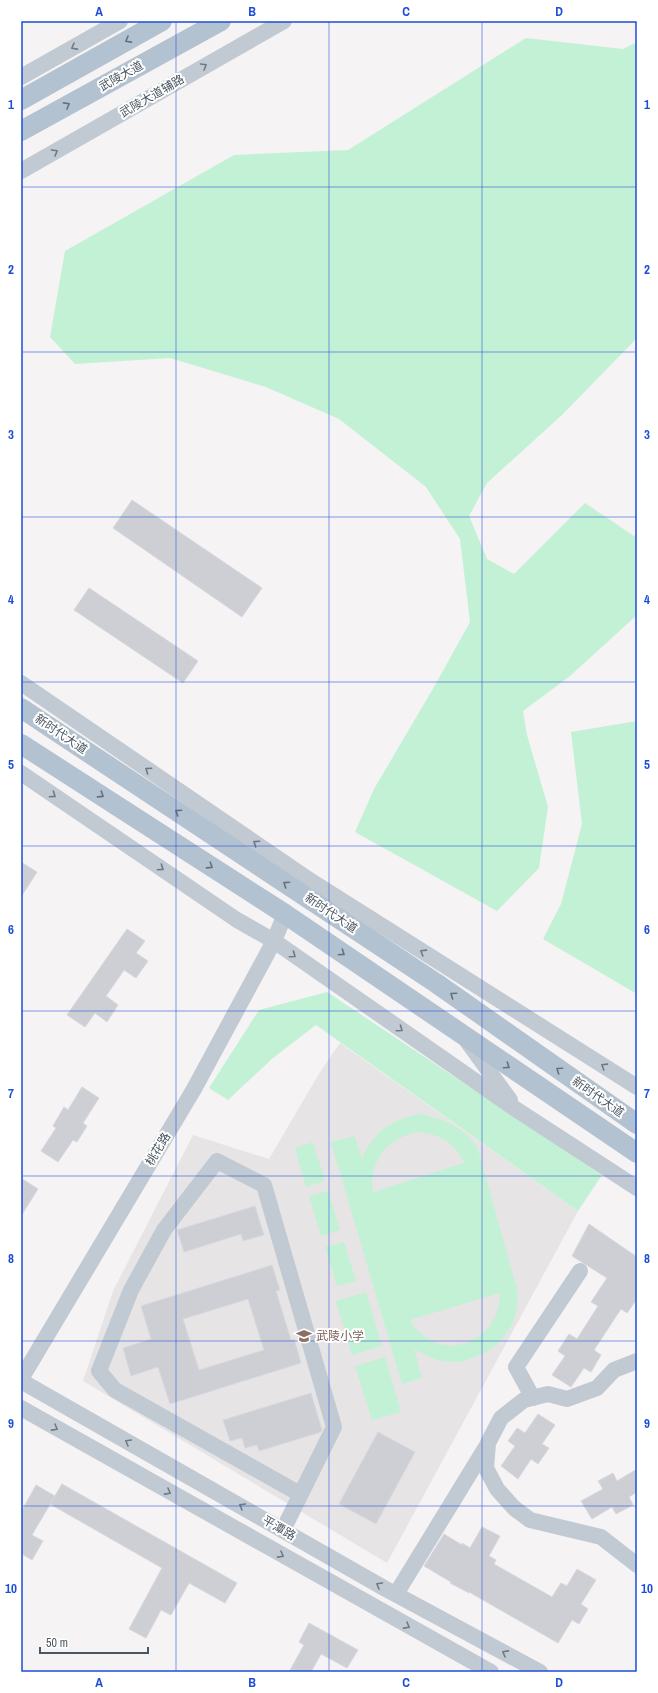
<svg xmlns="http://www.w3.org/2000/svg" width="658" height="1693" viewBox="0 0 658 1693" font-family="'Archivo Narrow','Noto Sans SC',sans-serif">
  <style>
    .education { fill: #e6e4e5 }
    .green { fill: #c3f1d5; fill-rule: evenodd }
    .building { fill: #cdcfd5; stroke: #d7d9de; fill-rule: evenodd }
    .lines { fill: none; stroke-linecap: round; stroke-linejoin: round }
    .minor { stroke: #c1cad2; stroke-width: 16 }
    .major { stroke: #b3c2d1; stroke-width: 20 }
    .oneway { stroke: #64717d }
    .oneway2 { stroke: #6e7983 }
    .grid { fill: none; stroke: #1d4ed8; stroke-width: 1; stroke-opacity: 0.55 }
    .labels { text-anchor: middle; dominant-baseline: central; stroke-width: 4; stroke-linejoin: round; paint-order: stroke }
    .street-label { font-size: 12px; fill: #4a5661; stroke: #fff }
    .education-label { font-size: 12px; fill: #785e54; stroke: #fff; text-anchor: start }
    .neatline { fill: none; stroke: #1d4ed8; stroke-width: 1.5 }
    .grid-label { font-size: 13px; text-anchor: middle; font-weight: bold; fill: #1d4ed8 }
  </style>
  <rect width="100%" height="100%" fill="#f5f3f3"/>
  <!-- education -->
  <polygon class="education" points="340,1043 578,1211 387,1563 83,1381 113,1291 193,1135 269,1159 320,1072"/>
  <!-- green -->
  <g class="green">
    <polygon points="526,38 623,49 637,42 637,338 563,414 487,483 469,516 487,559 514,574 585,503 634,536 637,534 637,615 570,676 523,711 527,735 548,807 539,868 497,911 355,832 374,789 434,687 470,622 460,539 426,487 339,419 266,387 170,358 75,364 50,337 65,251 234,155 348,150"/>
    <polygon points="637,721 637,994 543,939 561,904 582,824 571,732"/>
    <polygon points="327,992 602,1175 578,1211 316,1025 273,1058 228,1100 209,1088 259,1010"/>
    <path d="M422,1114C447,1121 460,1125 477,1146L517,1289C521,1322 503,1347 472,1358C467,1360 461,1362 455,1362C440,1363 427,1356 414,1349L422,1378L402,1384L331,1142L355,1136L362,1159C373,1132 393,1118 422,1114ZM419,1132C440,1134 456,1144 464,1163L373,1192C368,1161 389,1136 419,1132ZM500,1293C500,1345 437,1366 410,1320Z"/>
    <polygon points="313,1142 325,1181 306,1187 295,1148"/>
    <polygon points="328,1191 340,1230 321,1236 309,1196"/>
    <polygon points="344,1242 356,1281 337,1286 325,1247"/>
    <polygon points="366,1292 382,1346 352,1355 336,1301"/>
    <polygon points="385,1357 401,1412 372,1420 355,1366"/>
  </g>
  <!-- building -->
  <g class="building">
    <polygon points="132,500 262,588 242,617 113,528"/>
    <polygon points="89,588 198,661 183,683 74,610"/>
    <polygon points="21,862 37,872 21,897"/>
    <polygon points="127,929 145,941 136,953 148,961 136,978 124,970 106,996 118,1005 107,1022 95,1013 85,1027 67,1015"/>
    <polygon points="82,1087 99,1098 83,1123 87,1126 77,1142 73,1140 58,1162 41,1151 56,1128 53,1126 64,1107 68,1110"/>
    <polygon points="21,1178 38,1189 21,1216"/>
    <polygon points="255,1206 264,1235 243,1241 241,1234 184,1252 177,1230"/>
    <polygon points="589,1224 637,1257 637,1299 627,1313 621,1309 594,1350 601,1355 591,1372 584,1368 571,1387 552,1375 565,1356 558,1351 569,1334 577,1339 598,1306 591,1302 607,1278 572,1256"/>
    <path d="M272,1265L280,1290L276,1291L291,1340L294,1339L301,1363L170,1404L158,1367L131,1376L123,1348L151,1339L141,1306ZM248,1299L264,1350L199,1370L183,1319Z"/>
    <polygon points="311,1393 322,1430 321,1432 259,1451 257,1445 245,1448 242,1438 230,1441 223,1420"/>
    <polygon points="538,1414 555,1425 542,1444 549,1448 538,1464 531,1459 518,1479 501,1466 515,1446 508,1441 517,1428 525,1433"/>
    <polygon points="378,1432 415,1452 376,1524 339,1504"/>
    <polygon points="637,1469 637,1492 629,1497 633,1505 616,1514 612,1507 592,1519 581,1501 603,1489 598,1481 613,1473 617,1481"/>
    <polygon points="62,1484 237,1583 225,1603 189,1583 171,1615 161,1610 146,1638 129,1629 162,1568 50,1504"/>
    <polygon points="36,1485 55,1496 32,1535 43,1541 32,1560 22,1554 21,1556 21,1512"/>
    <polygon points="482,1527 500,1536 489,1556 496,1560 494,1564 552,1597 561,1583 567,1586 577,1569 596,1580 581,1604 588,1609 579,1624 572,1620 558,1643 469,1592 469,1593 450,1583 451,1582 424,1566 444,1534 462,1545 462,1543 470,1548"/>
    <polygon points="309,1623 358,1650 347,1668 321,1654 311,1672 289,1672 304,1645 299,1642"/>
  </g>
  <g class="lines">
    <!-- minor -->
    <g class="minor">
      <polyline points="21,77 120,21"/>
      <polyline points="21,171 284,21"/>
      <polyline points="21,683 311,881 637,1087"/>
      <polyline points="21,773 237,920 274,941 517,1110 637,1188"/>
      <polyline points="467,1041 510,1100"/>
      <polyline points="637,1361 614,1370 597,1388 567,1399 548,1394 524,1400 501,1418 488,1443 486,1468 497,1489 514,1508 530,1520 601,1537 637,1565"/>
      <polyline points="21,1379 194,1089 274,941 285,914"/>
      <polyline points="21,1381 384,1588 540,1672"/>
      <polyline points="533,1398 516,1367 580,1271"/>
      <polyline points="21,1408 491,1672"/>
      <polyline points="283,1530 334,1427 264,1185 217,1161 164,1230 131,1290 99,1371 115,1390 300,1494"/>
      <polyline points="396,1594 486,1447"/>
    </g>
    <!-- major -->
    <g class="major">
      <polyline points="21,100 162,21"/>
      <polyline points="21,131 221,21"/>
      <polyline points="21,708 436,983 637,1124"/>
      <polyline points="21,744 285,914 637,1153"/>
    </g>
  </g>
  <!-- one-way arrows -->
  <defs><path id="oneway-chevron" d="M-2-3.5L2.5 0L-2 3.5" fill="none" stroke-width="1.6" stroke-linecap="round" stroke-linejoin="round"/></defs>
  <g class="oneway">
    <use href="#oneway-chevron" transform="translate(128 40) rotate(151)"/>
    <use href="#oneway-chevron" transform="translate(67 105) rotate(-29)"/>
    <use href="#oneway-chevron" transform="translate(101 795) rotate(33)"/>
    <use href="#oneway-chevron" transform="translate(178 812) rotate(-146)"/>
    <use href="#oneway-chevron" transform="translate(210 866) rotate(33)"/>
    <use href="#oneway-chevron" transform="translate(286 884) rotate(-146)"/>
    <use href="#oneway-chevron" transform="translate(342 953) rotate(34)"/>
    <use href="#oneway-chevron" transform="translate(453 995) rotate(-145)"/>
    <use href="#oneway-chevron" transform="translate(507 1066) rotate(34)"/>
    <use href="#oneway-chevron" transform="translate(559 1070) rotate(-145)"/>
  </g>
  <g class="oneway2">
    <use href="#oneway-chevron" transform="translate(74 47) rotate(151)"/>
    <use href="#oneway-chevron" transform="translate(204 66) rotate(-30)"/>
    <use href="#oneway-chevron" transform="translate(55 152) rotate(-30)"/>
    <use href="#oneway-chevron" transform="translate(148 770) rotate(-146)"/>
    <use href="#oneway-chevron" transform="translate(53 795) rotate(34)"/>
    <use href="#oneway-chevron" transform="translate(256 843) rotate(-146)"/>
    <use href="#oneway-chevron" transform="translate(161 868) rotate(34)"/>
    <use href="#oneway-chevron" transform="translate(423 952) rotate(-148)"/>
    <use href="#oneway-chevron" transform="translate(293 955) rotate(35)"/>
    <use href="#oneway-chevron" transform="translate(400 1029) rotate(35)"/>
    <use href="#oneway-chevron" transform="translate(604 1066) rotate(-148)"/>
    <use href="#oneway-chevron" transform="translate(55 1428) rotate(29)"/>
    <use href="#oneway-chevron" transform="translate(128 1442) rotate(-150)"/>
    <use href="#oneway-chevron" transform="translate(168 1492) rotate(29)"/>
    <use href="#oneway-chevron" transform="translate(242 1506) rotate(-150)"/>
    <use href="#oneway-chevron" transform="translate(281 1555) rotate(29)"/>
    <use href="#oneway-chevron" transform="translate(379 1585) rotate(-150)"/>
    <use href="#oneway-chevron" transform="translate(407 1626) rotate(29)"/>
    <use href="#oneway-chevron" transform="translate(505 1653) rotate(-151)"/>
  </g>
  <!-- grid -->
  <path class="grid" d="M176,21V1672M329,21V1672M482,21V1672M21,187H637M21,352H637M21,517H637M21,682H637M21,846H637M21,1011H637M21,1176H637M21,1341H637M21,1506H637"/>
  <!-- icons -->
  <defs>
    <g id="school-bare" transform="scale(1.2)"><path d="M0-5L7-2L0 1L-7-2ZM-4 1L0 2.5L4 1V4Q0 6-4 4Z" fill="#8d6e63" stroke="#fff" stroke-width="2.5" paint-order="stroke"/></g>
  </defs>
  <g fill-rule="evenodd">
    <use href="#school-bare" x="304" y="1336"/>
  </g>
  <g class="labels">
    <!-- street labels -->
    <g class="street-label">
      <text transform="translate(121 76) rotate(-29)">武陵大道</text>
      <text transform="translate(152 96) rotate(-30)">武陵大道辅路</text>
      <text transform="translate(61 734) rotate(34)">新时代大道</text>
      <text transform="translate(331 913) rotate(34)">新时代大道</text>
      <text transform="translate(598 1097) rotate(35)">新时代大道</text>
      <text transform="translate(158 1149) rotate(-59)">桃花路</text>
      <text transform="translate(279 1528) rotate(30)">平潭路</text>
    </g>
    <!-- education labels -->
    <g class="education-label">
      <text x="316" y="1336">武陵小学</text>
    </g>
  </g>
  <!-- border -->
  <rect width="658" height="1693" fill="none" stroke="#ffffff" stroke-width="44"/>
  <!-- scale -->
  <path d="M40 1647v6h108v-6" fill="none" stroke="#4a5661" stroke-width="2"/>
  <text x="46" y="1647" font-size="12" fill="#4a5661" stroke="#ffffff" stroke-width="3" paint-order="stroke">50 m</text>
  <rect x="22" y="22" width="614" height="1649" class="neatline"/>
  <g class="grid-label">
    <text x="99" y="16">A</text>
    <text x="252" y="16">B</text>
    <text x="406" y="16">C</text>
    <text x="559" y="16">D</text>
    <text x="11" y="109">1</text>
    <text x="647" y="109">1</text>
    <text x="11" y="274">2</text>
    <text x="647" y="274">2</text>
    <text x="11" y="439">3</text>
    <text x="647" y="439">3</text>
    <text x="11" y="604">4</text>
    <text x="647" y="604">4</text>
    <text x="11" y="769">5</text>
    <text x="647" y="769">5</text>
    <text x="11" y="934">6</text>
    <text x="647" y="934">6</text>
    <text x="11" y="1098">7</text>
    <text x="647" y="1098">7</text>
    <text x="11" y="1263">8</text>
    <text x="647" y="1263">8</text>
    <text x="11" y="1428">9</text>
    <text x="647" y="1428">9</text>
    <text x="11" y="1593">10</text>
    <text x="647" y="1593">10</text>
    <text x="99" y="1687">A</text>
    <text x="252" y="1687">B</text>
    <text x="406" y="1687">C</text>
    <text x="559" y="1687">D</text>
  </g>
</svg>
